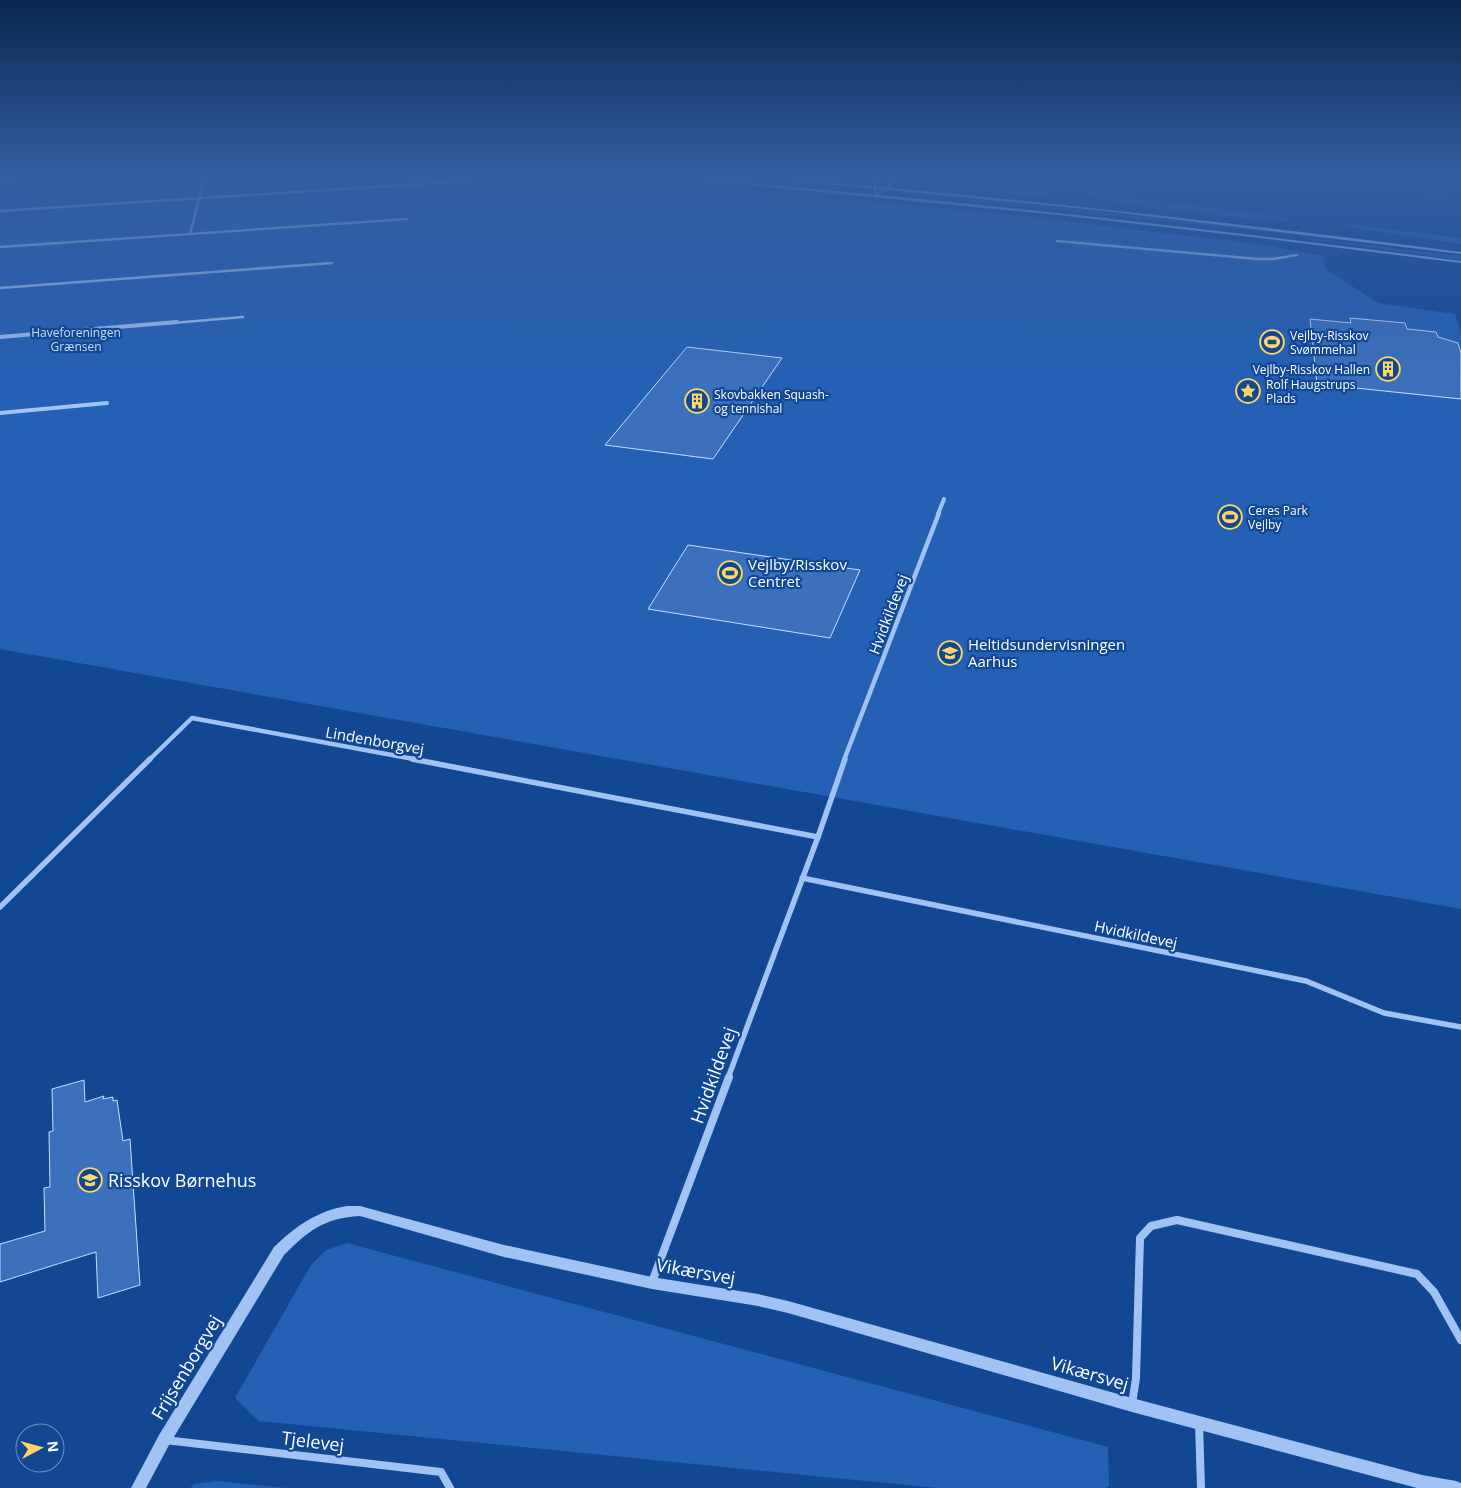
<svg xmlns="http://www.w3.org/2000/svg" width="1461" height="1488" viewBox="0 0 1461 1488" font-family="'Open Sans',sans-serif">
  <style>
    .green { fill: #2460b4 }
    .building { fill: #3b70bd; stroke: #c8dffd }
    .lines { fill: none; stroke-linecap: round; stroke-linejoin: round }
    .minor-far4 { stroke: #a1c3f3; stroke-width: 2.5 }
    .minor-far3 { stroke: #a1c3f3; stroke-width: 4 }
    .minor-far2 { stroke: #a1c3f3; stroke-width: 4.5 }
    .minor-far1 { stroke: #a1c3f3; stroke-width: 5.5 }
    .minor { stroke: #a1c3f3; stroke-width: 8 }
    .tertiary { fill: #a1c3f3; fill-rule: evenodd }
    .labels { text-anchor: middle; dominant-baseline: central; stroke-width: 4.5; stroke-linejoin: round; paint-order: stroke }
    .far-park-label { font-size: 12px; fill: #c8dffd; stroke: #124794 }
    .far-poi-label { font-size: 12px; fill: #fff; stroke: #124794; text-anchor: start }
    .poi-label { font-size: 15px; fill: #fff; stroke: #124794; text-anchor: start }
    .street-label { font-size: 15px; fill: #fff; stroke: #124794 }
    .near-street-label { font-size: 18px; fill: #fff; stroke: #124794 }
    .near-poi-label { font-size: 18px; fill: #fff; stroke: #124794; text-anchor: start }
  </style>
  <rect width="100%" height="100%" fill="#124794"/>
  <!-- green -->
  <g class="green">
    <polygon points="0,176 602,176 753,188 750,191 1032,217 1264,245 1323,256 1326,269 1378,303 1455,314 1461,333 1461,909 0,649"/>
    <polygon points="682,176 722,176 865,189"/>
    <polygon points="908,176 969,176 980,190 909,180"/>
    <polygon points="1047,176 1069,176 1047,198 988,191 979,180 1025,179"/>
    <polygon points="1083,176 1099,176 1097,179 1108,181 1101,190 1103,193 1161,202 1157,208 1114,203 1070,187"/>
    <polygon points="1428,176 1461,176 1461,185 1449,184 1447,201 1424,198"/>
    <polygon points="901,191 1202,223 1280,233 897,193"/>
    <polygon points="1170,202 1286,217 1292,221 1263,220 1165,209"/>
    <polygon points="1346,224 1461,238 1461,244 1350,227"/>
    <polygon points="1308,238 1461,256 1461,260 1307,239"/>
    <polygon points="347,1243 1108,1447 1109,1486 1105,1488 937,1488 259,1421 235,1398 311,1265 326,1250"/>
    <polygon points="216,1481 287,1488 190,1488 195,1484"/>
  </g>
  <!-- building -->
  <g class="building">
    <polygon points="1350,318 1405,323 1407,329 1436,332 1438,337 1458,343 1461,353 1461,399 1317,384 1310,319 1351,323"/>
    <polygon points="687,347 782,358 713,459 605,445"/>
    <polygon points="688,545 860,570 830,638 648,609"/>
    <polygon points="84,1080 85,1102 104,1096 103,1099 113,1097 113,1101 117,1100 123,1141 130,1139 140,1285 98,1298 96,1252 0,1282 0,1244 45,1231 44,1188 50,1187 49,1132 53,1131 52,1089"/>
  </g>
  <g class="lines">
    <!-- minor-far4 -->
    <g class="minor-far4">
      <polyline points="880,176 874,186 876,194 889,188 893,176"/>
      <polyline points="0,179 56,176"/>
      <polyline points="0,211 468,181"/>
      <polyline points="190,234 205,176"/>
      <polyline points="1057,241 1258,259 1273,259 1297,255"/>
      <polyline points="0,247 407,219"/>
      <polyline points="0,288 332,263"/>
      <polyline points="161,324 243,317"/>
    </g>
    <!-- minor-far3 -->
    <g class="minor-far3">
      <polyline points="0,337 177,322"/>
      <polyline points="0,413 107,403"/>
      <polyline points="938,514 944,499"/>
    </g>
    <!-- minor-far2 -->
    <g class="minor-far2">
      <polyline points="149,760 192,718 419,760"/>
      <polyline points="844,760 939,513"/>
    </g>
    <!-- minor-far1 -->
    <g class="minor-far1">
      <polyline points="412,759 818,837"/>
      <polyline points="802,878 1306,981 1384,1013 1461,1027"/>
      <polyline points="0,907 150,759"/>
      <polyline points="728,1078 818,837 845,759"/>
    </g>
    <!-- minor -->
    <g class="minor">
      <polyline points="652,1282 729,1077"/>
      <polyline points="1132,1404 1136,1378 1140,1238 1151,1226 1177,1220 1417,1274 1434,1292 1461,1340"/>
      <polyline points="1199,1423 1201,1488"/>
      <polyline points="165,1440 441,1472 450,1488"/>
    </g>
    <!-- tertiary -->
    <g class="tertiary">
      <path d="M652,176H664C930,197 1196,227 1461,261V263L1260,238L1058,215Z"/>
      <path d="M744,176H756C992,195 1226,222 1461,252V254L1104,211Z"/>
      <path d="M347,1206H360L504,1245L652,1277L758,1294L788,1301L1132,1398L1422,1475L1456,1481L1461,1483V1488H1417L1132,1412L788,1313L758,1306L652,1289L504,1257L360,1216C324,1218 308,1231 284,1255L169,1445L146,1488H131L159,1435L274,1247C296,1226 317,1211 347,1206Z"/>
    </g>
  </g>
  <!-- sky -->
  <linearGradient id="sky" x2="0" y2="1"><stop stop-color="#0a2751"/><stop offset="0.46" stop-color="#335e9f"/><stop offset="1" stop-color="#335e9f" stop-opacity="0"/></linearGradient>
  <rect width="1461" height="384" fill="url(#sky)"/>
  <!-- icons -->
  <defs>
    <g id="stadium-ring" transform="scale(1.25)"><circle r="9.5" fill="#124794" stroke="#ffd762" stroke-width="1.5"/><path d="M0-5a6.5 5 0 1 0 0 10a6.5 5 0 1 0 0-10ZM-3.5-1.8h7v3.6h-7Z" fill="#ffd762"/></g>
    <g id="building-ring" transform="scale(1.25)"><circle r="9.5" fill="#124794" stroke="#ffd762" stroke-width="1.5"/><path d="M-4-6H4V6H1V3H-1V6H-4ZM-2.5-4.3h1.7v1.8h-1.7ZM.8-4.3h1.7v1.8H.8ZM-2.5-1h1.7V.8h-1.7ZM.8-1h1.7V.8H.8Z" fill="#ffd762"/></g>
    <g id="sight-ring" transform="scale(1.25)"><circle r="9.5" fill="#124794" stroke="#ffd762" stroke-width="1.5"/><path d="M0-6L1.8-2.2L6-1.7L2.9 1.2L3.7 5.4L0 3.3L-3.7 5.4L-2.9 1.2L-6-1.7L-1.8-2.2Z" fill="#ffd762"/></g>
    <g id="school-ring" transform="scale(1.25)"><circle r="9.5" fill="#124794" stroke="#ffd762" stroke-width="1.5"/><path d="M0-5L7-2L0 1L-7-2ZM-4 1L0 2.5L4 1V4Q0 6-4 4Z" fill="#ffd762"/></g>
  </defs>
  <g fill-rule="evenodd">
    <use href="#stadium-ring" x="1272" y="342"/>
    <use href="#building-ring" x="1388" y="369"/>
    <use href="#sight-ring" x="1248" y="391"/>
    <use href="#building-ring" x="697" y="401"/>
    <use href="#stadium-ring" x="1230" y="517"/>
    <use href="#stadium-ring" x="730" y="573"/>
    <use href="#school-ring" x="950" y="653"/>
    <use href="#school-ring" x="90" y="1180"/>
  </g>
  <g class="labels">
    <!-- far-park labels -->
    <g class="far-park-label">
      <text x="76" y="332">Haveforeningen<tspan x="76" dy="14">Grænsen</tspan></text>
    </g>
    <!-- far-poi labels -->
    <g class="far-poi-label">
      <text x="1290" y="335">Vejlby-Risskov<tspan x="1290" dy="14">Svømmehal</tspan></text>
      <text x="1370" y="369" text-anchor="end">Vejlby-Risskov Hallen</text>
      <text x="1266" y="384">Rolf Haugstrups<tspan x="1266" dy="14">Plads</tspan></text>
      <text x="714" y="394">Skovbakken Squash-<tspan x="714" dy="14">og tennishal</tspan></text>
      <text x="1248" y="510">Ceres Park<tspan x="1248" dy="14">Vejlby</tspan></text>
    </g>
    <!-- poi labels -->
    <g class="poi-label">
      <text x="748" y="564">Vejlby/Risskov<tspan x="748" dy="17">Centret</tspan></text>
      <text x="968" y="644">Heltidsundervisningen<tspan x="968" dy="17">Aarhus</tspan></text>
    </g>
    <!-- street labels -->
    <g class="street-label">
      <text transform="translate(888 614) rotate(-69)">Hvidkildevej</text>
      <text transform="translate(375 740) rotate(10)">Lindenborgvej</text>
      <text transform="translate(1136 934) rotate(12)">Hvidkildevej</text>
    </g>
    <!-- near-street labels -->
    <g class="near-street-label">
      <text transform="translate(713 1075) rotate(-70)">Hvidkildevej</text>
      <text transform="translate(696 1271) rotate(10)">Vikærsvej</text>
      <text transform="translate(186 1367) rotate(-59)">Frijsenborgvej</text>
      <text transform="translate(1090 1373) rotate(16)">Vikærsvej</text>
      <text transform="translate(313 1441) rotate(7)">Tjelevej</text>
    </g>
    <!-- near-poi labels -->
    <g class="near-poi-label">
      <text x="108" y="1180">Risskov Børnehus</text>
    </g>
  </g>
  <!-- north arrow -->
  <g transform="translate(40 1448) rotate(84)"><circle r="24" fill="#124794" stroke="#7191bf"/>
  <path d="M0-4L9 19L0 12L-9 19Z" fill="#ffd762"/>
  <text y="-8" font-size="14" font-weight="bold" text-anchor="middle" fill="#ffffff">N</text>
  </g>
</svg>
